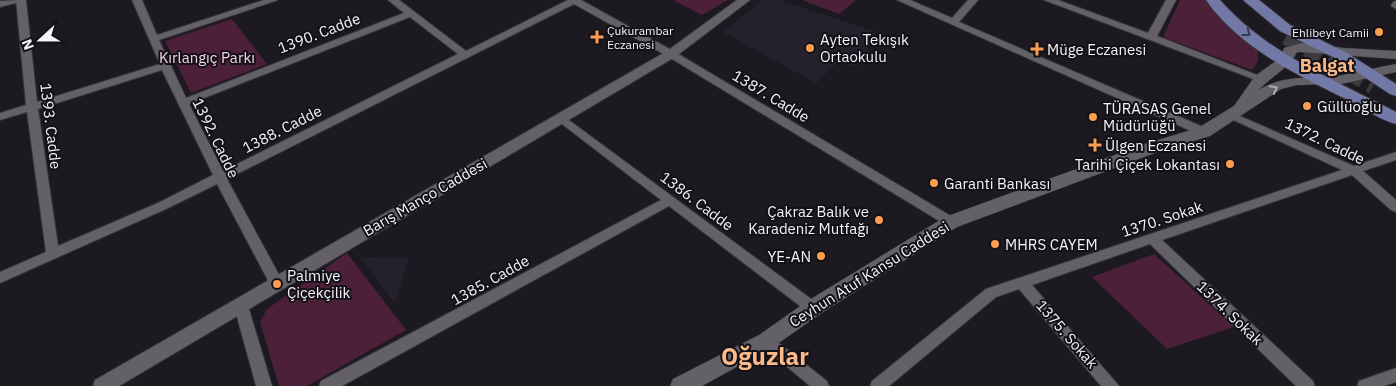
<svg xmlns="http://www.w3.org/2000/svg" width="1396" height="386" viewBox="0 0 1396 386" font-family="'IBM Plex Sans',sans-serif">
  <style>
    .built { fill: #24212d }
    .green { fill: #4b2038 }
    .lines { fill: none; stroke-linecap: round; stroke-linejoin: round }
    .primary-tunnel { stroke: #3c3b40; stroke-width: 16; stroke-dasharray: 16 8; stroke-linecap: butt }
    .minor-casing { stroke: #363539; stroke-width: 2 }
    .tertiary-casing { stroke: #363539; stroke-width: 2 }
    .secondary-casing { stroke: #363539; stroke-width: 1 }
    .primary-casing { stroke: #363539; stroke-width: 2 }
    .minor { fill: #636068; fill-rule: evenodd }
    .tertiary { fill: #636068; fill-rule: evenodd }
    .secondary { fill: #636068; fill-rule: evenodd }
    .primary { fill: #7379a7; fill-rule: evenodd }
    .oneway { stroke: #393b51 }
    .oneway2 { stroke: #acaab0 }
    .poi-dot { fill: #fb9e50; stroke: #131117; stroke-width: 2 }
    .labels { text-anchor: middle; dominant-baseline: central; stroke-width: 4; stroke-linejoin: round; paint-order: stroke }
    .far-poi-label { font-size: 12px; fill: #f4f3f7; stroke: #131117; text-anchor: start }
    .street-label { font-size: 15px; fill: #f4f3f7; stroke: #131117 }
    .poi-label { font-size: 15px; fill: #f4f3f7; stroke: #131117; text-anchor: start }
    .park-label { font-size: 15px; fill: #f7d4e5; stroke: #131117 }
    .quarter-label { font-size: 18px; font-weight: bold; fill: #fab987; stroke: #131117 }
    .near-district-label { font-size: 24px; font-weight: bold; fill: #fab987; stroke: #131117 }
  </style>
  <rect width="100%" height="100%" fill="#1c1a20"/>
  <!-- built -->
  <g class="built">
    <polygon points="762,0 779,0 876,32 858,66 836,63 816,83 723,32"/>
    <polygon points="360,257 409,258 395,303"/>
  </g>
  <!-- green -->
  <g class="green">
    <polygon points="673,0 728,0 702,15"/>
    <polygon points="802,0 856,0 839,14"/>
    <polygon points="1180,0 1206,0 1258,50 1258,61 1252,70 1163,37"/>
    <polygon points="232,19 267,64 191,93 165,41"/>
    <polygon points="347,253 406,330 307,386 279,386 260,322 267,309"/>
    <polygon points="1154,254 1234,327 1167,349 1092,277"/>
  </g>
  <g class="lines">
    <!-- primary-tunnel -->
    <polyline class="primary-tunnel" points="1286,37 1373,86"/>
    <!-- minor casing -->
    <g class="minor-casing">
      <g id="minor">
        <path d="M16,0H26L37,102L160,64L132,0H142L157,35L264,0H278L159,40L186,98L404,13L388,0H399L466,51L568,0H581L675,52L956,219L957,222L956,225H946L667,56L574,4L227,179L284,284L282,288L277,289L272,288L217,184L166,209L0,283V272L46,252L27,112L0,120V113L26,105ZM410,17L458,54L223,171L189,104ZM162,70L213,175L158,203L58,246L38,109Z"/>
        <polygon points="897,0 910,0 952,18 968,0 978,0 959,22 1208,129 1210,132 1204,136 1200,135"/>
        <polygon points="1044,0 1058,0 1148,33 1166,0 1176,0 1157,36 1265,78 1264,80 1256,80"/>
        <polygon points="1396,1 1396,9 1391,6 1393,2"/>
        <polygon points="1233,113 1354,166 1396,152 1396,160 1363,171 1396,200 1396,212 1391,210 1352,175 1162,240 1313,381 1315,386 1296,386 1150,244 1032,285 1119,386 1101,386 1019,289 996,297 889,386 870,386 872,381 986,289 1342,170 1229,118 1227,116 1229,114"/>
        <polygon points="562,115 818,304 820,308 818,312 813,314 808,312 669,206 342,386 319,386 321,381 661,200 558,121 556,119 558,117"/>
        <polygon points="241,300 246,302 248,306 272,386 256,386 234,306 236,302"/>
        <polygon points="766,335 771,337 827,381 829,386 810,386 761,345 758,341 761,337"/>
        <polygon points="1396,368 1396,382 1384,386 1357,386 1359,381"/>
      </g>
    </g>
    <!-- tertiary casing -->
    <g class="tertiary-casing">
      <g id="tertiary">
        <polygon points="22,0 20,2 0,7 0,1"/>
        <polygon points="737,0 750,0 675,57 119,386 93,386 95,380 667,51"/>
      </g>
    </g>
    <!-- secondary casing -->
    <g class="secondary-casing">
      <path id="secondary" d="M1301,43L1344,48L1396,51V59L1299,52L1296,53C1293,65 1269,78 1259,90C1286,73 1313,80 1343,75C1360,72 1378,67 1396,64V72L1341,84L1297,85L1281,89L1210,136L1160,151L957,227L820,314L773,347L702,386H670L673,379L759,335L806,302L945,217L1148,143L1198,128L1234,106L1255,76L1280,58L1284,48Z"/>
    </g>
    <!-- primary casing -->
    <g class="primary-casing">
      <g id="primary">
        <path d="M1206,0H1220C1266,53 1335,80 1396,112V124C1381,120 1366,110 1352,102C1300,76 1240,49 1206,0Z"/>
        <polygon points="1243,0 1259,0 1290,25 1347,53 1396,84 1396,96 1390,94 1337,59 1280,31"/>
      </g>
    </g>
    <!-- minor -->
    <use href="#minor" class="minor"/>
    <!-- tertiary -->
    <use href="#tertiary" class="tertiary"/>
    <!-- secondary -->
    <use href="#secondary" class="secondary"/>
    <!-- primary -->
    <use href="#primary" class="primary"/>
  </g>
  <!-- one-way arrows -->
  <defs><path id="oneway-chevron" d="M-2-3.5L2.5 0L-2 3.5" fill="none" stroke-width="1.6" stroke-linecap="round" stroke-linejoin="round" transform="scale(1.25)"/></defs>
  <use class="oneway" href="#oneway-chevron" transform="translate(1247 33) rotate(38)"/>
  <use class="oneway2" href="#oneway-chevron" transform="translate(1274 89) rotate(-28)"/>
  <!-- markers -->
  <g class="poi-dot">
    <circle cx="1379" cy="32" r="5"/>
    <path d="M594.5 29.5h5v5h5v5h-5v5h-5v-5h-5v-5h5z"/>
    <circle cx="810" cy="48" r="5"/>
    <path d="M1034.5 41.5h5v5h5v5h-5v5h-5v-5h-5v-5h5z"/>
    <circle cx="1307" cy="106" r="5"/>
    <circle cx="1093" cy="117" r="5"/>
    <path d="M1092.5 137.5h5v5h5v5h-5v5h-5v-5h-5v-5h5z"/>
    <circle cx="1230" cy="164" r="5"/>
    <circle cx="934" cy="183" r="5"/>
    <circle cx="879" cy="220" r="5"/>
    <circle cx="995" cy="244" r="5"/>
    <circle cx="821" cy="256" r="5"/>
    <circle cx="277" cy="284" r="5"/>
  </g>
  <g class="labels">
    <!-- far-poi labels -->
    <g class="far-poi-label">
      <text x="607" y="30">Çukurambar<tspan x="607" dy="14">Eczanesi</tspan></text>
      <text x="1369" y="32" text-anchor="end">Ehlibeyt Camii</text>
    </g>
    <!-- street labels -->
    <g class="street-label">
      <text transform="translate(319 33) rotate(-21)">1390. Cadde</text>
      <text transform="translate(771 96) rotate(31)">1387. Cadde</text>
      <text transform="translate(51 126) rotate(83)">1393. Cadde</text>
      <text transform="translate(282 129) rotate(-27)">1388. Cadde</text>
      <text transform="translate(216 138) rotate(64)">1392. Cadde</text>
      <text transform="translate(1325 141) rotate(26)">1372. Cadde</text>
      <text transform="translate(425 197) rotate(-30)">Barış Manço Caddesi</text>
      <text transform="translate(697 201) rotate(37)">1386. Cadde</text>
      <text transform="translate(1162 219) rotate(-18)">1370. Sokak</text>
      <text transform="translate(869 274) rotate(-32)">Ceyhun Atuf Kansu Caddesi</text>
      <text transform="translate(490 280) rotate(-29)">1385. Cadde</text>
      <text transform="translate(1230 313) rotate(44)">1374. Sokak</text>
      <text transform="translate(1067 334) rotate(49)">1375. Sokak</text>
    </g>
    <!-- poi labels -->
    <g class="poi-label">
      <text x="820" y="39">Ayten Tekışık<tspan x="820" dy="17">Ortaokulu</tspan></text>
      <text x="1047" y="49">Müge Eczanesi</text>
      <text x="1317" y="106">Güllüoğlu</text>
      <text x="1103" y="108">TÜRASAŞ Genel<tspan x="1103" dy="17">Müdürlüğü</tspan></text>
      <text x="1105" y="145">Ülgen Eczanesi</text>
      <text x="1220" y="164" text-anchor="end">Tarihi Çiçek Lokantası</text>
      <text x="944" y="183">Garanti Bankası</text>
      <text x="869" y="211" text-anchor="end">Çakraz Balık ve<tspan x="869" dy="17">Karadeniz Mutfağı</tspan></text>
      <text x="1005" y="244">MHRS CAYEM</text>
      <text x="811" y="256" text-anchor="end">YE-AN</text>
      <text x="287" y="275">Palmiye<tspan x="287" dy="17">Çiçekçilik</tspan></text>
    </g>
    <!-- park labels -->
    <g class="park-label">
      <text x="207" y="57">Kırlangıç Parkı</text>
    </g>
    <!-- quarter labels -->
    <g class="quarter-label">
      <text x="1327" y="65">Balgat</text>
    </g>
    <!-- near-district labels -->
    <g class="near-district-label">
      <text x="765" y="356">Oğuzlar</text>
    </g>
  </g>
  <!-- north arrow -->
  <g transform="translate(40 40) rotate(249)" stroke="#131117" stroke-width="4" paint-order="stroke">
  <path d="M0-4L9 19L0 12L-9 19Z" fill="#f4f3f7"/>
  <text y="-8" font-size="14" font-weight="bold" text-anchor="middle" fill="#f4f3f7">N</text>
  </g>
</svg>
